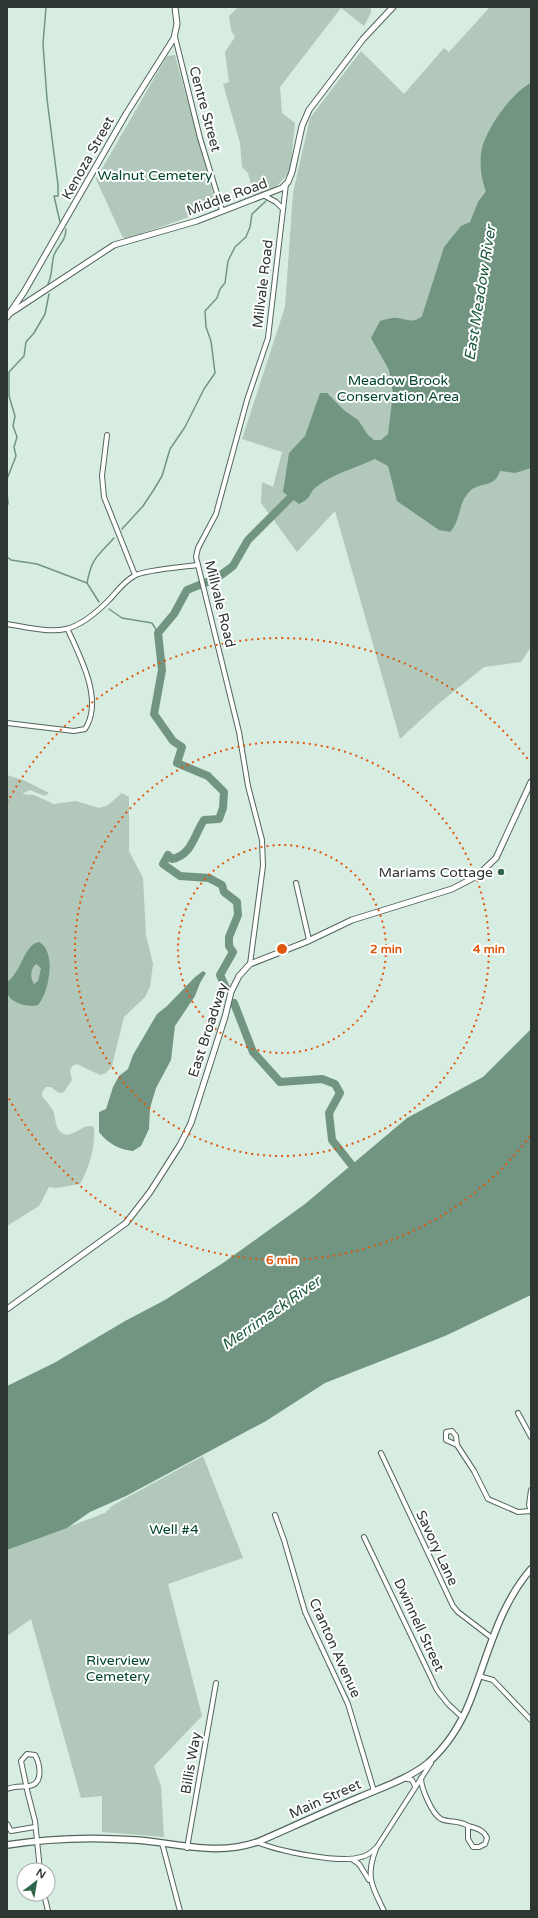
<svg xmlns="http://www.w3.org/2000/svg" width="538" height="1918" viewBox="0 0 538 1918" font-family="'Varela Round',sans-serif">
  <style>
    .green { fill: #b1c8bb }
    .water { fill: #729581; fill-rule: evenodd }
    .lines { fill: none; stroke-linecap: round; stroke-linejoin: round }
    .stream { stroke: #729581; stroke-width: 1.5 }
    .river { stroke: #729581; stroke-width: 8 }
    .minor-casing { stroke: #53655b; stroke-width: 6 }
    .tertiary-casing { stroke: #53655b; stroke-width: 7 }
    .secondary-casing { stroke: #53655b; stroke-width: 8 }
    .minor { stroke: #fff; stroke-width: 4 }
    .tertiary { stroke: #fff; stroke-width: 5 }
    .secondary { stroke: #fff; stroke-width: 5.5 }
    .ring { fill: none; stroke: #df570e; stroke-width: 2; stroke-dasharray: 2 4 }
    .poi-dot { fill: #30654b; stroke: #fff; stroke-width: 1.5 }
    .labels { text-anchor: middle; dominant-baseline: central; stroke-width: 4; stroke-linejoin: round; paint-order: stroke }
    .street-label { font-size: 14px; fill: #2e3632; stroke: #fff }
    .park-label { font-size: 14px; fill: #00452b; stroke: #fff }
    .poi-label { font-size: 14px; fill: #2e3632; stroke: #fff; text-anchor: end }
    .water-label { font-size: 15px; font-style: italic; fill: #1b593e; stroke: #fff }
    .centre { fill: #df570e; stroke: #fff; stroke-width: 2 }
    .ring-label { font-size: 12px; text-anchor: middle; font-weight: bold; fill: #df570e; stroke: #fff; stroke-width: 4; stroke-linejoin: round; paint-order: stroke }
  </style>
  <rect width="100%" height="100%" fill="#d8ede1"/>
  <!-- green -->
  <g class="green">
    <polygon points="238,7 371,7 371,13 364,26 341,8 280,87 282,113 295,123 290,172 275,188 254,195 248,173 242,167 240,143 223,84 229,82 225,52 235,37 231,30 229,16"/>
    <polygon points="490,7 531,7 531,647 521,662 484,667 437,705 400,739 335,511 297,552 261,503 262,482 273,487 282,452 242,439 285,307 293,193 310,118 361,51 404,94 444,48 449,52"/>
    <polygon points="175,55 216,205 212,209 126,239 122,236 96,179 167,56"/>
    <path d="M7,775L23,780L49,793L45,796L30,790L22,794L34,795L54,804L76,801L99,808L108,805L122,793L129,797V851L143,878L146,935L153,964L150,987L145,997L124,1017L112,1066L106,1073L100,1075L77,1064L72,1066L70,1071L72,1080L64,1092L59,1093L51,1087H46L42,1092V1096C45,1100 49,1104 52,1109C57,1116 53,1129 64,1134C74,1138 83,1122 94,1127C95,1148 90,1166 80,1184L56,1188L49,1187L39,1206L7,1226Z"/>
    <polygon points="203,1456 243,1558 168,1584 202,1716 154,1766 161,1786 164,1837 102,1832 102,1796 81,1798 31,1619 7,1636 7,1550 105,1513 112,1506 126,1498"/>
  </g>
  <!-- water -->
  <g class="water">
    <path d="M531,83V468L515,473L500,471C494,489 481,481 470,491C458,502 461,521 450,532L439,530L397,501L388,466L375,459C356,468 332,474 316,487C308,494 313,497 299,504L283,492L289,453L305,436L320,393H327L345,411L358,420L368,435L374,440H381L388,434L393,393L389,370L371,338L380,321C385,320 392,317 397,318C407,319 413,324 422,316L444,247L461,226L470,222L478,202L486,191C481,179 479,161 482,148C487,128 512,92 531,83Z"/>
    <path d="M39,942C57,951 49,993 38,1005C29,1008 9,1003 7,992C6,989 7,985 7,982C22,972 24,944 39,942ZM36,964L41,968L38,981L34,984C30,978 30,969 36,964Z"/>
    <path d="M203,971L206,973L200,983L195,996L175,1026L171,1060L156,1088L150,1108L149,1129L141,1146L133,1151C120,1150 107,1143 99,1132V1112L106,1109L113,1087L119,1076L128,1069L133,1055L157,1014L167,1006L195,977Z"/>
    <polygon points="531,1029 531,1295 445,1336 325,1383 266,1421 126,1496 90,1512 67,1528 7,1550 7,1386 54,1363 125,1321 165,1300 223,1263 305,1204 407,1118 483,1077"/>
  </g>
  <g class="lines">
    <!-- stream -->
    <g class="stream">
      <polyline points="46,7 43,44 47,99 58,185 58,196 54,196 60,222"/>
      <path d="M48,284C53,273 51,265 54,255C58,245 66,241 66,229"/>
      <polyline points="7,479 16,456 14,447 17,437 13,426 15,416 9,396 9,372 24,356 26,342 34,333 45,314 49,294"/>
      <polyline points="7,492 8,504 7,505"/>
      <polyline points="122,529 143,506 153,491 162,476 170,449 185,427 204,389 215,373 211,341 206,327 205,311 217,298 220,289 225,283 228,261 235,247 246,237 250,227 252,214 266,201"/>
      <polyline points="7,557 11,560 37,564 87,583 99,602"/>
      <path d="M87,583C92,557 97,557 114,538"/>
      <polyline points="109,609 122,618 152,623 158,633"/>
    </g>
    <!-- river -->
    <g class="river">
      <path d="M226,988L220,975L233,952L229,946V937L238,915L237,902L224,892L222,885L209,878L180,876L163,864L168,855L172,859C192,855 194,835 204,820L219,819L223,808L224,792L208,776L177,763L182,747L173,741L154,714L162,670L158,633L174,614L187,590L217,578L233,566L248,540L298,490"/>
      <polyline points="234,1003 253,1052 280,1082 322,1079 335,1084 340,1093 329,1113 332,1140 358,1173"/>
    </g>
    <!-- minor casing -->
    <g class="minor-casing">
      <g id="minor">
        <polyline points="175,37 200,138 222,210"/>
        <polyline points="265,196 276,202 283,209"/>
        <polyline points="107,435 102,476 104,497 135,575"/>
        <path d="M7,624C56,632 70,639 108,601C116,593 123,582 134,576C143,570 184,567 198,565"/>
        <path d="M7,723L74,731L85,729C104,700 80,657 68,630"/>
        <polyline points="296,883 309,940"/>
        <polyline points="250,964 263,866 262,840 248,786 239,732 196,557 198,548 216,514 247,400 268,338 286,184"/>
        <polyline points="518,1413 531,1437"/>
        <polyline points="457,1445 446,1440 446,1432 452,1431 456,1436 457,1445 474,1471 488,1499 518,1512 531,1511"/>
        <polyline points="381,1453 453,1606 458,1612 492,1638"/>
        <polyline points="531,1490 529,1505 531,1512"/>
        <polyline points="275,1515 284,1540 305,1612 348,1704 374,1791"/>
        <polyline points="364,1537 437,1690 448,1704 462,1717"/>
        <polyline points="479,1676 493,1680 531,1720"/>
        <polyline points="404,1778 412,1780 415,1786"/>
        <path d="M421,1778C421,1788 432,1814 441,1819C450,1823 459,1820 468,1826V1839L473,1847H479L485,1844L487,1838C484,1830 476,1828 468,1826"/>
        <path d="M7,1789C15,1786 21,1787 29,1786C44,1784 40,1764 35,1755L27,1754L21,1761L28,1794L35,1821L40,1870"/>
        <polyline points="7,1824 11,1831 35,1827"/>
        <path d="M257,1842C278,1851 340,1864 361,1857C367,1856 372,1852 377,1847L431,1763"/>
        <polyline points="162,1843 180,1911"/>
        <polyline points="187,1848 216,1683"/>
        <path d="M376,1849C365,1877 372,1886 384,1911"/>
        <polyline points="352,1859 359,1864 369,1880"/>
        <polyline points="44,1894 48,1911"/>
      </g>
    </g>
    <!-- tertiary casing -->
    <g class="tertiary-casing">
      <g id="tertiary">
        <polyline points="9,314 114,245 197,221 282,188 288,182 292,172 302,126 309,110 363,39 393,7"/>
        <polyline points="7,317 24,292 126,114 174,38 177,24 175,7"/>
        <polyline points="7,1309 126,1223 150,1192 180,1145 191,1123 225,1017 231,992 239,976 250,964 306,942 352,920 452,889 477,876 496,858 531,782"/>
      </g>
    </g>
    <!-- secondary casing -->
    <g class="secondary-casing">
      <path id="secondary" d="M7,1845C50,1838 92,1837 136,1840C179,1843 217,1857 260,1841C294,1826 327,1811 360,1797C383,1787 408,1779 428,1763C447,1746 461,1724 470,1701C488,1656 498,1607 531,1569"/>
    </g>
    <!-- minor -->
    <use href="#minor" class="minor"/>
    <!-- tertiary -->
    <use href="#tertiary" class="tertiary"/>
    <!-- secondary -->
    <use href="#secondary" class="secondary"/>
  </g>
  <!-- distance rings -->
  <g class="ring">
    <circle cx="282" cy="949" r="104"/>
    <circle cx="282" cy="949" r="207"/>
    <path d="M530 1136A311 311 0 0 1 7 1095M7 803A311 311 0 0 1 530 762"/>
  </g>
  <!-- markers -->
  <circle class="poi-dot" cx="501" cy="872" r="4"/>
  <g class="labels">
    <!-- street labels -->
    <g class="street-label">
      <text transform="translate(205 109) rotate(75)">Centre Street</text>
      <text transform="translate(88 158) rotate(-61)">Kenoza Street</text>
      <text transform="translate(227 197) rotate(-20)">Middle Road</text>
      <text transform="translate(263 284) rotate(-83)">Millvale Road</text>
      <text transform="translate(220 604) rotate(76)">Millvale Road</text>
      <text transform="translate(208 1030) rotate(-72)">East Broadway</text>
      <text transform="translate(437 1548) rotate(65)">Savory Lane</text>
      <text transform="translate(419 1625) rotate(65)">Dwinnell Street</text>
      <text transform="translate(335 1648) rotate(66)">Cranton Avenue</text>
      <text transform="translate(191 1763) rotate(-80)">Billis Way</text>
      <text transform="translate(325 1799) rotate(-24)">Main Street</text>
    </g>
    <!-- park labels -->
    <g class="park-label">
      <text x="155" y="175">Walnut Cemetery</text>
      <text x="398" y="380">Meadow Brook<tspan x="398" dy="16">Conservation Area</tspan></text>
      <text x="174" y="1529">Well #4</text>
      <text x="118" y="1660">Riverview<tspan x="118" dy="16">Cemetery</tspan></text>
    </g>
    <!-- poi labels -->
    <g class="poi-label">
      <text x="493" y="872">Mariams Cottage</text>
    </g>
    <!-- water labels -->
    <g class="water-label">
      <text transform="translate(480 293) rotate(-81)">East Meadow River</text>
      <text transform="translate(271 1313) rotate(-35)">Merrimack River</text>
    </g>
  </g>
  <circle cx="282" cy="949" r="6" class="centre"/>
  <g class="ring-label">
    <text x="386" y="953">2 min</text>
    <text x="489" y="953">4 min</text>
    <text x="282" y="1264">6 min</text>
  </g>
  <!-- border -->
  <rect width="538" height="1918" fill="none" stroke="#2e3632" stroke-width="16"/>
  <!-- north arrow -->
  <g transform="translate(36 1882) rotate(31)"><circle r="19" fill="#ffffff" stroke="#abafad"/>
  <path d="M0-3L7 15L0 10L-7 15Z" fill="#30654b"/>
  <text y="-6" font-size="11" font-weight="bold" text-anchor="middle" fill="#2e3632">N</text>
  </g>
</svg>
